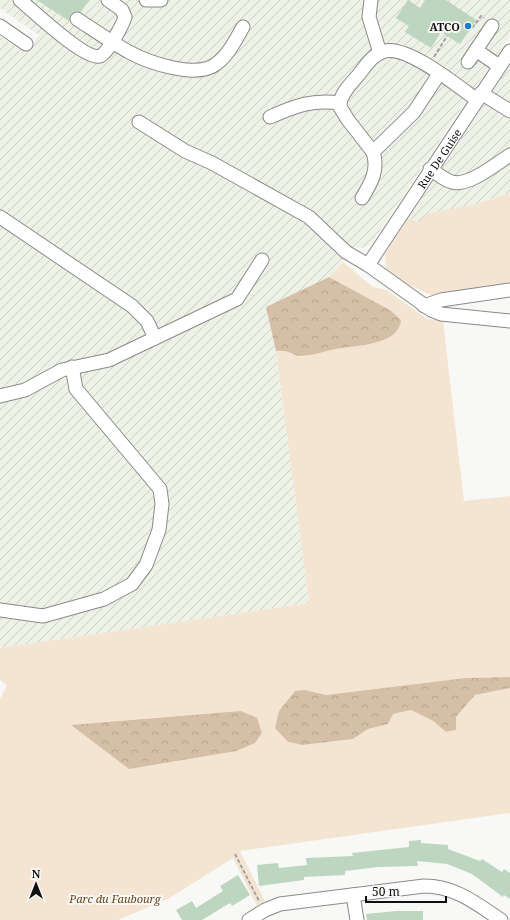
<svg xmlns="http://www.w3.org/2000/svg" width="510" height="920" viewBox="0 0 510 920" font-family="'Noto Serif',serif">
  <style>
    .industrial { fill: url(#industrial-furrows) }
    .green { fill: #f4e5d3 }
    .forest { fill: url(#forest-crowns) }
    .building { fill: #bdd6bf }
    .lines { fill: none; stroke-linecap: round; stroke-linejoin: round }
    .minor-casing { stroke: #8a8b88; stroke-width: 15 }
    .path { stroke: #a2a3a1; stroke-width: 2; stroke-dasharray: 4 2; stroke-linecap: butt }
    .minor { stroke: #fff; stroke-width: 13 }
    .poi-dot { fill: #197ec9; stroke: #f8f9f6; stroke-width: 1.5 }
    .labels { text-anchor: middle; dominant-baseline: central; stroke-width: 4; stroke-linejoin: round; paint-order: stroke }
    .poi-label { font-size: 11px; font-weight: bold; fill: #0f100f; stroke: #f8f9f6; text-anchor: end }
    .street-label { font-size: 11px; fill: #0f100f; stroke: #f8f9f6 }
    .park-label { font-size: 11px; font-style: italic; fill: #64441b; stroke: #f8f9f6 }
  </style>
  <defs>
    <pattern id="industrial-furrows" width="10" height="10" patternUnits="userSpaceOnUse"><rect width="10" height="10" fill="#edf1e6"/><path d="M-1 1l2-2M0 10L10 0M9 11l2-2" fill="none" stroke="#cacec4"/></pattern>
    <pattern id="forest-crowns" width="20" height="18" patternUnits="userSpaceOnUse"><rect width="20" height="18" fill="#d5c0a7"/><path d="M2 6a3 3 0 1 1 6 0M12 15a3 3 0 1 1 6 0" fill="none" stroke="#b6a48f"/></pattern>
  </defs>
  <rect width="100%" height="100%" fill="#f8f9f6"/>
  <!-- industrial -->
  <g class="industrial">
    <polygon points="0,0 510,0 510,35 373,241 368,246 361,248 353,247 343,262 329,277 267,307 276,351 309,603 0,648 0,36 25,53 39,35 0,8"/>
    <polygon points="510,65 510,193 419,222 408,219"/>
  </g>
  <!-- green -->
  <g class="green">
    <polygon points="510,193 510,285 431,295 403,282 386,268 385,254 408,219 419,222 426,214 476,204"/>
    <polygon points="343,262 373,287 387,290 427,319 443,321 464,501 510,496 510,677 465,678 326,695 305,690 288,742 304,745 353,739 368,729 388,724 393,714 411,710 433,721 446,732 456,730 456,717 475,695 510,688 510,813 240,851 265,901 257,906 233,858 168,899 118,920 0,920 0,699 7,685 0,680 0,648 309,603 276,351 285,350 301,357 337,348 368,344 390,310 329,277"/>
  </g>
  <!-- forest -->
  <g class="forest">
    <path d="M329,277L390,310L401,320C399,346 355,345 336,349C325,351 314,355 303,356C294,357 290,349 276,351L266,307Z"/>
    <polygon points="510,677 510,688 475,695 456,717 456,730 446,732 433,721 411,710 393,714 388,724 368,729 353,739 303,745 288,742 275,728 279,711 295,691 305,690 326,695 465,678"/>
    <polygon points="241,711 257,718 262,733 255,743 236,751 129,769 71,725"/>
  </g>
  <!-- building -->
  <g class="building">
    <polygon points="37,0 89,0 81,12 77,11 71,14 69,21"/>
    <polygon points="408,0 420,8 425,0 446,0 476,20 460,44 441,32 431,48 405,32 409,26 396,18"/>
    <polygon points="421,840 421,843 448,845 448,849 480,861 482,859 502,872 504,869 510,873 510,899 504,895 503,897 472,874 447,864 417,861 418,866 378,867 345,871 345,875 304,877 304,880 259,886 257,865 278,863 279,868 307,865 306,858 353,856 352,853 409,847 409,841"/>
    <polygon points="238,875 250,895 232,906 230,903 202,920 182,920 176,910 192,901 196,908 223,891 220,886"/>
    <polygon points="396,911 423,911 423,920 367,920 366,914"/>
  </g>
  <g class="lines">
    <!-- minor casing -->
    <g class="minor-casing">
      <g id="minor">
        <path d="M20,0C32,10 86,61 100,56C108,53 123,24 125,17L122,10L108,0"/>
        <polyline points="146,0 161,0"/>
        <polyline points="371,0 369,17 380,53"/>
        <path d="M77,19C94,30 111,42 129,52C149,63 197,79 216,64C228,56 236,39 243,27"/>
        <polyline points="0,26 26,44"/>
        <polyline points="492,26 476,50 499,66"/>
        <polyline points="468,62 476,50"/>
        <polyline points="481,93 510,111"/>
        <path d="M270,117C295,106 312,99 340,103"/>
        <polyline points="139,122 185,151 212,163 309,217 346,252 368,265 431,310 441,314 510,321"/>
        <polyline points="373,152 414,112 439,74"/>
        <path d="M430,169C437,173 444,180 452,182C468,187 496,164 510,155"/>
        <path d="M362,198C371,183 379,170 373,152L348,120L340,107V103C342,91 353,82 360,73C367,64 373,54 385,51C407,45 458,86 477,100"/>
        <polyline points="0,217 132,306 147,321 155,338"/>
        <path id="s1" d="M368,265L510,51"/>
        <polyline points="424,306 441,300 510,290"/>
        <polyline points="0,396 25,390 62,370 109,360 237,299 262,260"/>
        <polyline points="0,610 43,616 104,599 132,584 146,565 159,530 162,504 160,489 76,389 72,367"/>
        <polyline points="353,895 357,920"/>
        <path d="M249,920L265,910L280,904L424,886C455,886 477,904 501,920"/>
      </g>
    </g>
    <!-- path -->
    <g class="path">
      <polyline points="472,28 481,16 484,18"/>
      <polyline points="434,57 447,36"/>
      <polyline points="235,854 259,901"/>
    </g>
    <!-- minor -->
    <use href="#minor" class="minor"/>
  </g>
  <!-- markers -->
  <circle class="poi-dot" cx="468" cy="26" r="4"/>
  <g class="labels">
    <!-- poi labels -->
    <g class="poi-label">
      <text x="460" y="26">ATCO</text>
    </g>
    <!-- street labels -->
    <g class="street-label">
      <text stroke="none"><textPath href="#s1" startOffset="128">Rue De Guise</textPath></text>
    </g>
    <!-- park labels -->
    <g class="park-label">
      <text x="115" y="898">Parc du Faubourg</text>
    </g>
  </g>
  <!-- north arrow -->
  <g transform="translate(36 884)" stroke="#f8f9f6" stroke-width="3" paint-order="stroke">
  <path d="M0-3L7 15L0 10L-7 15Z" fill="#0f100f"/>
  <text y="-6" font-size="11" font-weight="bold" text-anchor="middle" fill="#0f100f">N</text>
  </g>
  <!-- scale -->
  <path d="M366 896v6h80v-6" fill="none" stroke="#0f100f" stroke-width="2"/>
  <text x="372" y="896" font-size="12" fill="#0f100f" stroke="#f8f9f6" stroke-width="3" paint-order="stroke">50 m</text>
</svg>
